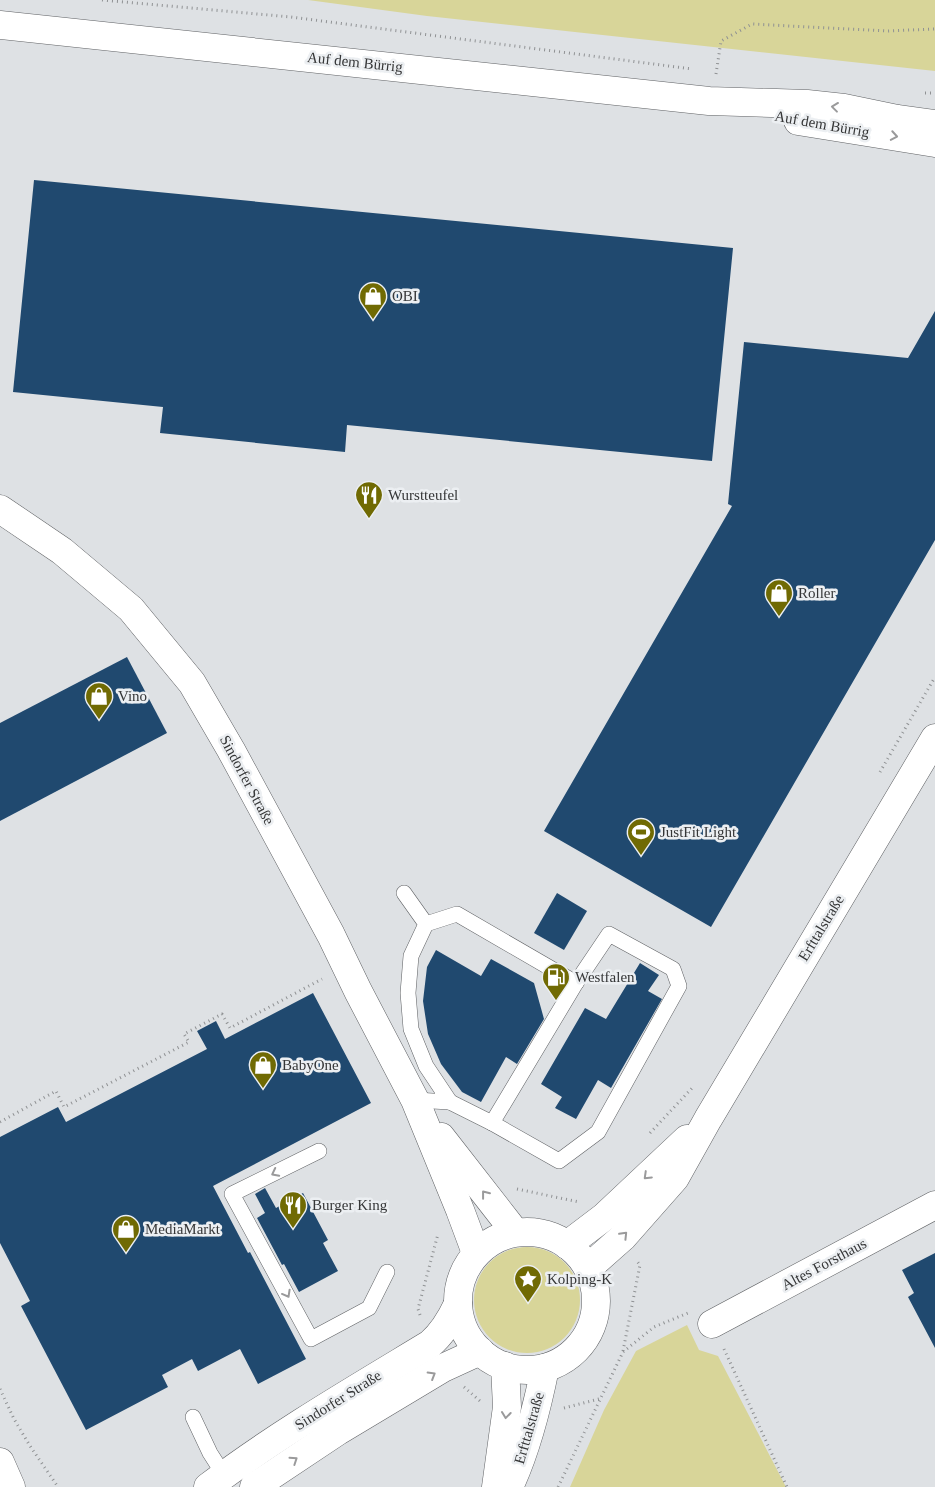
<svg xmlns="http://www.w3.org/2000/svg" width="935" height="1487" viewBox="0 0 935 1487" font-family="'Times New Roman',serif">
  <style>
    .green { fill: #d8d599 }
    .building { fill: #20496f }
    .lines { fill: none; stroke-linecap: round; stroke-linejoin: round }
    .lane-casing { stroke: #5f6164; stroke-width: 16 }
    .street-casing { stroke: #5f6164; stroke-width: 29 }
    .secondary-casing { stroke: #5f6164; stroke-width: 29 }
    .path { stroke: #8f9193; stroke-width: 3; stroke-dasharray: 1 4; stroke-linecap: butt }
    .lane { stroke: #fff; stroke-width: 15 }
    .street { stroke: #fff; stroke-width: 28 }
    .secondary { stroke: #fff; stroke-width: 28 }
    .oneway { stroke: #9a9a9b }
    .labels { text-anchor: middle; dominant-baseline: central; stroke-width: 5; stroke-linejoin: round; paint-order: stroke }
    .street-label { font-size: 15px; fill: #353637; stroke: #eceff2 }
    .poi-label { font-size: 15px; fill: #353637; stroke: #eceff2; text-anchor: start }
  </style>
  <rect width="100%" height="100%" fill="#dee1e4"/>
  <!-- green -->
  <g class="green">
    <polygon points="308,0 935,0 935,71 427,16"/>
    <circle cx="527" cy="1300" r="53"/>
    <polygon points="687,1325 699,1350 718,1356 786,1487 570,1487 604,1410 636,1351"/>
  </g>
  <!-- building -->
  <g class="building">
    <polygon points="34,180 733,248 712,461 347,425 345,452 160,433 163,407 13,392"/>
    <polygon points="935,311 935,540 711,927 544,831 732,506 728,504 744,342 908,358"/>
    <polygon points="127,657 167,733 0,821 0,723"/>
    <polygon points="557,893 587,911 564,950 534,933"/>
    <polygon points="436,950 481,976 491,959 534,983 544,1019 517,1064 506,1057 481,1102 462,1092 441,1064 428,1034 423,1001 427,967"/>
    <polygon points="640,963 659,975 648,991 662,999 611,1088 598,1080 576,1119 555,1108 562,1097 541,1084 585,1008 606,1019"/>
    <polygon points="313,993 371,1103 213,1186 248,1253 250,1252 306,1359 258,1384 240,1349 198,1371 192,1359 162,1375 168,1387 86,1430 21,1306 30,1301 0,1243 0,1137 58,1107 66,1122 207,1049 197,1031 216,1021 225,1039"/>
    <polygon points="265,1188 276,1208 303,1193 328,1240 323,1243 338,1271 299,1292 284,1264 282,1265 257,1218 265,1213 255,1194"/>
    <polygon points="935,1253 935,1348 908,1297 914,1293 902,1270"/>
  </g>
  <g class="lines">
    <!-- lane casing -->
    <g class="lane-casing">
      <g id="lane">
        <polyline points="404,893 426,924 411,956 408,993 411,1029 426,1066 450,1102 415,1100"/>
        <polyline points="426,924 457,914 576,983 492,1123 450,1102"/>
        <polyline points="492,1123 559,1161 598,1132 679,986 673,969 609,934 576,983"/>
        <polyline points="319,1151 232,1194 311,1339 369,1308 387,1272"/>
        <polyline points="193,1417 210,1453 224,1475"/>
      </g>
    </g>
    <!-- street casing -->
    <g class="street-casing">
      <g id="street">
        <polyline points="0,509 62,551 131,609 192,683 231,750 331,935 358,991 415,1100 460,1210 476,1253"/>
        <polyline points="441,1137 515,1232"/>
        <polyline points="712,1324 935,1205"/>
      </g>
    </g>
    <!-- secondary casing -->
    <g class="secondary-casing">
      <g id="secondary">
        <polyline points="0,25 709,101 807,104 844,108 897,119 935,124"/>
        <polyline points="798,121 935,143"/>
        <circle cx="527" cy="1301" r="69"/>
        <polyline points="567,1245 604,1217 687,1139"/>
        <polyline points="588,1268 623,1237 675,1178 708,1119 935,738"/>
        <polyline points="0,1462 11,1487"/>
        <path d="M208,1487C278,1434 354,1390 430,1344C443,1333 451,1319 458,1304"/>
        <polyline points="254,1487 338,1431 443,1368 480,1351"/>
        <polyline points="496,1487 507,1407 505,1366"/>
        <path d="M509,1487C527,1449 537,1408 545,1368"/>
      </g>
    </g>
    <!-- path -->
    <g class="path">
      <polyline points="102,0 291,17 692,69"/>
      <polyline points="716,74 721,41 752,24 887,31 935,29"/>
      <polyline points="925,93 935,93"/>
      <polyline points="880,772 935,677"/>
      <polyline points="0,1122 56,1091 64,1107 189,1042 184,1034 222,1014 230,1028 322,979"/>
      <polyline points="650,1133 694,1086"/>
      <polyline points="517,1189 579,1202"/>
      <polyline points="420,1315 418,1309 438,1234"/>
      <polyline points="724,1349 787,1487"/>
      <polyline points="623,1351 640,1265 636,1260"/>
      <polyline points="464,1387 480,1401"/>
      <polyline points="0,1389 14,1419 30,1446 58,1487"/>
      <polyline points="564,1408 599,1399"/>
      <polyline points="558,1487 623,1352 654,1327 688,1313"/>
    </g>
    <!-- lane -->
    <use href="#lane" class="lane"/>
    <!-- street -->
    <use href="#street" class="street"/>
    <!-- secondary -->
    <use href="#secondary" class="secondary"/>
  </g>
  <!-- one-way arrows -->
  <defs><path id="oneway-chevron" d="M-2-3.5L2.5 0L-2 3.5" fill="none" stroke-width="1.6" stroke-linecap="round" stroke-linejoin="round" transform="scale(1.25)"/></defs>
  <g class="oneway">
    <use href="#oneway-chevron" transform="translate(835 107) rotate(-173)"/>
    <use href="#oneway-chevron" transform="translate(894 136) rotate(10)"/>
    <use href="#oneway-chevron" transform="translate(275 1173) rotate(153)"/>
    <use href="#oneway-chevron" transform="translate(647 1176) rotate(136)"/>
    <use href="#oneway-chevron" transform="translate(485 1194) rotate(-128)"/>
    <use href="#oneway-chevron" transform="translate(624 1235) rotate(-46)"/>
    <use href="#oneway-chevron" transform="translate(287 1294) rotate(61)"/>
    <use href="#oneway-chevron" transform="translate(432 1375) rotate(-31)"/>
    <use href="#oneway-chevron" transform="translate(506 1415) rotate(97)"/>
    <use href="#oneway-chevron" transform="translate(294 1460) rotate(-34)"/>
  </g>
  <!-- icons -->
  <defs>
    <g id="shop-pin" transform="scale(1.4375)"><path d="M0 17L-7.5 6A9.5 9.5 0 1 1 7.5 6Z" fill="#706a03" stroke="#eceff2"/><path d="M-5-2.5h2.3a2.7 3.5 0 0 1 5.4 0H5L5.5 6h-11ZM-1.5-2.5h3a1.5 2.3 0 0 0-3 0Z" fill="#fff"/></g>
    <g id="restaurant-pin" transform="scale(1.4375)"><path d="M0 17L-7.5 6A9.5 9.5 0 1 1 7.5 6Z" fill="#706a03" stroke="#eceff2"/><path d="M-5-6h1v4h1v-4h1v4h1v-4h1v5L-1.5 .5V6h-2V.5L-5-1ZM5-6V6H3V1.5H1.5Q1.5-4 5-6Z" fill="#fff"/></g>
    <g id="stadium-pin" transform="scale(1.4375)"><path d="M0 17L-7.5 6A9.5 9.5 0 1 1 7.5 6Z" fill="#706a03" stroke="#eceff2"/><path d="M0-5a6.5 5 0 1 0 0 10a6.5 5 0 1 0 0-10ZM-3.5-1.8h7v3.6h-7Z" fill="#fff"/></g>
    <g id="fuel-pin" transform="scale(1.4375)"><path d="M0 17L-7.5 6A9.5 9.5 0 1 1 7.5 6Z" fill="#706a03" stroke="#eceff2"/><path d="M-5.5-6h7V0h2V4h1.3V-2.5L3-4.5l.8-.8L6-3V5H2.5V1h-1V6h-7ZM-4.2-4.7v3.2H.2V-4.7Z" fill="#fff"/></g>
    <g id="sight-pin" transform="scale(1.4375)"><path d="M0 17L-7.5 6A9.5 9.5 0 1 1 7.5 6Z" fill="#706a03" stroke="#eceff2"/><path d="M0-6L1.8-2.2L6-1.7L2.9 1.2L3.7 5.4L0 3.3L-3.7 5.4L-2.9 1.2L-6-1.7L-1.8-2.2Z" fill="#fff"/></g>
  </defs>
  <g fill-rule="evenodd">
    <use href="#shop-pin" x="373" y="296"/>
    <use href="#restaurant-pin" x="369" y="495"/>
    <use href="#shop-pin" x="779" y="593"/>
    <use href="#shop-pin" x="99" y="696"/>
    <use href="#stadium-pin" x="641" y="832"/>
    <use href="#fuel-pin" x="556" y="977"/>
    <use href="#shop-pin" x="263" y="1065"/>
    <use href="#restaurant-pin" x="293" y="1205"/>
    <use href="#shop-pin" x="126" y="1229"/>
    <use href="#sight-pin" x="528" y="1279"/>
  </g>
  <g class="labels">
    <!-- street labels -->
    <g class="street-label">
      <text transform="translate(355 62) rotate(6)">Auf dem Bürrig</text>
      <text transform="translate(822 124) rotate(10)">Auf dem Bürrig</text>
      <text transform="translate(247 780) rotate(62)">Sindorfer Straße</text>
      <text transform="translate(821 928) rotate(-59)">Erfttalstraße</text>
      <text transform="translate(824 1264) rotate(-28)">Altes Forsthaus</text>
      <text transform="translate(338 1400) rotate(-32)">Sindorfer Straße</text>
      <text transform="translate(529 1428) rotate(-74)">Erfttalstraße</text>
    </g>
    <!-- poi labels -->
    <g class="poi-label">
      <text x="392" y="296">OBI</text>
      <text x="388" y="495">Wurstteufel</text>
      <text x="798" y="593">Roller</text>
      <text x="118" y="696">Vino</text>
      <text x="660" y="832">JustFit Light</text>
      <text x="575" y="977">Westfalen</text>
      <text x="282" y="1065">BabyOne</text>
      <text x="312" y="1205">Burger King</text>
      <text x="145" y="1229">MediaMarkt</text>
      <text x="547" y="1279">Kolping-K</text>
    </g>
  </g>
</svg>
